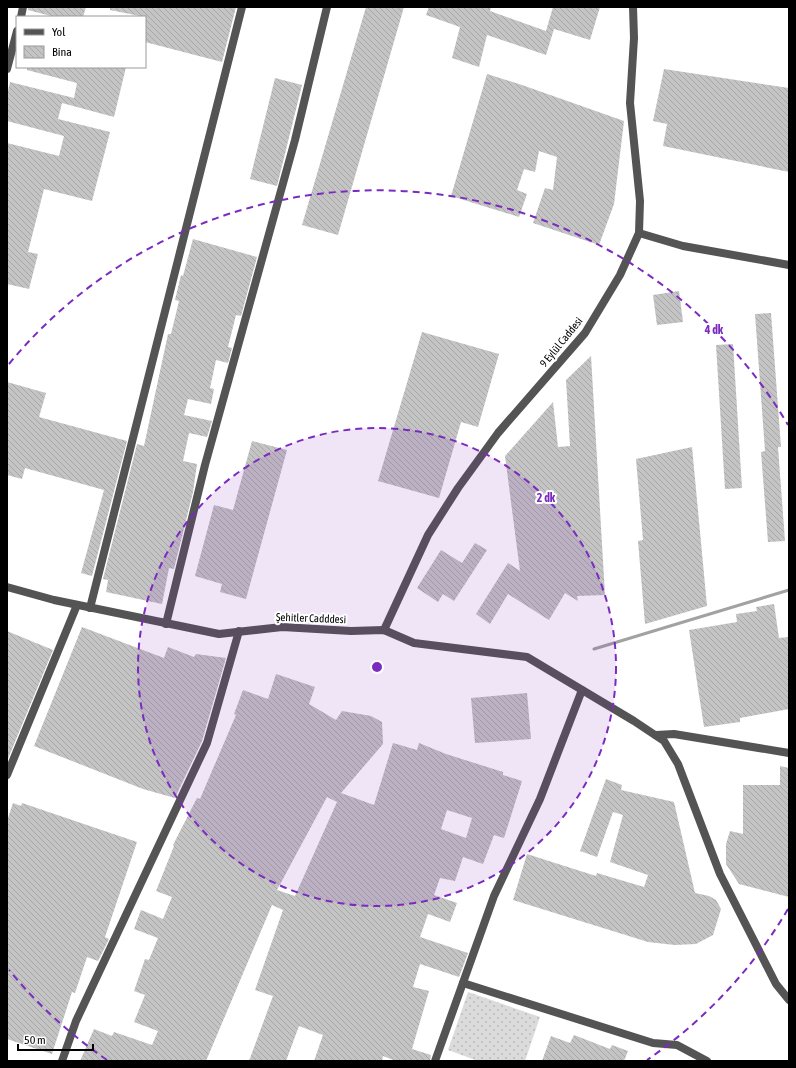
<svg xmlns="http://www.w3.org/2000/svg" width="796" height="1068" viewBox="0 0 796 1068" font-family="'Asap Condensed',sans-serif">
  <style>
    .grass { fill: url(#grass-dots) }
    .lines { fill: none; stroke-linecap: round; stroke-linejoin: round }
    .stream { stroke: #a2a2a2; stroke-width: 3 }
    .building { fill: url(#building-back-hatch); fill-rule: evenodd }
    .minor { stroke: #545454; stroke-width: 8 }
    .ring { fill: none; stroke: #7b2cbf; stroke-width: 2; stroke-dasharray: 7 5 }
    .labels { text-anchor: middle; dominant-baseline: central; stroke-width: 4; stroke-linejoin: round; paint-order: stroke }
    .street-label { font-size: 11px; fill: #000; stroke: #fff }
    .centre { fill: #7b2cbf; stroke: #fff; stroke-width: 2 }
    .ring-label { font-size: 12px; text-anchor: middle; font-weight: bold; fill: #7b2cbf; stroke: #fff; stroke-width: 4; stroke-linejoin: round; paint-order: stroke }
  </style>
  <defs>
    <pattern id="grass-dots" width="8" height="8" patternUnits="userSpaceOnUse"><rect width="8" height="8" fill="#dbdbdb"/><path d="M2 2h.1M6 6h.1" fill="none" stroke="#bababa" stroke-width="1.8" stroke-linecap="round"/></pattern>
    <pattern id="building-back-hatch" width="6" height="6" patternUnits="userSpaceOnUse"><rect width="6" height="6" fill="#c4c4c4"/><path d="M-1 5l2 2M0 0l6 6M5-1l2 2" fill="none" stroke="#a7a7a7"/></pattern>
  </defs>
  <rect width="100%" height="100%" fill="#fff"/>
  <!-- grass -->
  <polygon class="grass" points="468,992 540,1017 525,1061 478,1061 448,1050"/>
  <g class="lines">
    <!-- stream -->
    <polyline class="stream" points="594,649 789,590"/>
  </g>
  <!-- building -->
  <g class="building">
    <polygon points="28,7 86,7 83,17 55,17 28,10"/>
    <polygon points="110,7 236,7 222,62 145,42 145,17 110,10"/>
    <polygon points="366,7 404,7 338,235 302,225"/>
    <polygon points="429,7 491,7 490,11 546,31 553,7 600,7 590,40 554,29 546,55 487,35 479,67 452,58 460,27 426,15"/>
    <polygon points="27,67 126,67 114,117 62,103 58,119 110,132 92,201 44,189 28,252 38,254 29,289 7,284 7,143 59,156 64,136 7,121 7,95 10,82 74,98 77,83 27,70"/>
    <polygon points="664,69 789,88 789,172 663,146 667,124 653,121"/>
    <polygon points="487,74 522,85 624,121 614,204 599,245 533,223 545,188 553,190 557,157 539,151 535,172 524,169 517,190 527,194 519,217 451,196"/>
    <polygon points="275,78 302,85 277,186 250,179"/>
    <polygon points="193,239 257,257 241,316 236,315 228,347 232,348 228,363 216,360 210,388 214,389 211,404 188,399 184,415 212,421 207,437 189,433 183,461 197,464 193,492 174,569 169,568 162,604 106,592 108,580 103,579 137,444 144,446 168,334 171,334 179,301 175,300 181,275 183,276"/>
    <polygon points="679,291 683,322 657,325 653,295"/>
    <polygon points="771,313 781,447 778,447 785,541 768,542 761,452 765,451 755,314"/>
    <polygon points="422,332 499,354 478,427 461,422 439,498 378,481"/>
    <polygon points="733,344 742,488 725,489 716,345"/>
    <polygon points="591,356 605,595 577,596 578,601 565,593 549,620 508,594 490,624 476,614 508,563 520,571 505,456 553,402 558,447 570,446 566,380"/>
    <polygon points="7,382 46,393 39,417 127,441 92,576 81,573 104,490 25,468 22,479 7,475"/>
    <polygon points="252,441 287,450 246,599 220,592 222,584 195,576 214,505 233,510"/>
    <polygon points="692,447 707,606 645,624 638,541 643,540 636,459"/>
    <polygon points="475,543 487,550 454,601 443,594 438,602 417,588 441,550 462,563"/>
    <polygon points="774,604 779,638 789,637 789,709 740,718 740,722 704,727 689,630 737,622 736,614 757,611 756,607"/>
    <polygon points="82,627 164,658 168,647 194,657 196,654 226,658 202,741 175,798 143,789 34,746"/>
    <polygon points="7,631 53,650 7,761"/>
    <path d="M276,674L315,687L309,704L336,720L342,711L371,716L382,722L383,744L341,793L374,805L393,743L417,750L419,743L446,754L503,772V775L522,781L504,838L494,835L483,864L463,857L455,881L440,878L434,895L457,903L450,922L428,914L420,937L468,953L459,977L420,964L413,987L429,991L412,1049L431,1055L430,1061H396L383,1056L382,1061H314L323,1035L299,1026L286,1061H249L273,996L255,990L283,910L272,905L206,1061H80L94,1029L112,1036L114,1032L152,1045L158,1031L134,1022L145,995L134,991L145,959L149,960L158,938L134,929L141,910L163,919L172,897L156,891L174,846L173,845L197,798L200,799L236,715L234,714L243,690L268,699ZM327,797L337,802L295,896L277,890ZM447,810L472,818L466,838L441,829Z"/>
    <polygon points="527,693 531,739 475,743 471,698"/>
    <polygon points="780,766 789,768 789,897 739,884 726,864 726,844 730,831 743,834 743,785 780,785"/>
    <polygon points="606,779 622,785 621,790 674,802 695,893 709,896 716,900 721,909 713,935 696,944 675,945 648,942 513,900 527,854 596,876 597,873 644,887 648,875 610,862 623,815 613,812 597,857 580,851"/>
    <polygon points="13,803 21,806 22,803 137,842 105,937 109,939 98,961 87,957 75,993 72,992 52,1054 7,1039 7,821"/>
    <polygon points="574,1035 610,1049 612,1045 628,1051 624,1061 542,1061 551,1036 570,1043"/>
  </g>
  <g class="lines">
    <!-- minor -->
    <g class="minor">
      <polyline points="21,17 23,7"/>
      <polyline points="7,69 17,31"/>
      <polyline points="639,233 683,246 789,265"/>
      <polyline points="7,587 54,600 219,634 282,627 351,631 384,630 414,643 527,657 634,721 664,741 678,764 720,874 776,984 789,1000"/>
      <polyline points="90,608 242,7"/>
      <polyline points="166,624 205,465 295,140 327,7"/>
      <polyline points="384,630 428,535 458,488 498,433 585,333 620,275 639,233 640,201 630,103 634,38 633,7"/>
      <polyline points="656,735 674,734 789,753"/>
      <polyline points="7,775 77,605"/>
      <polyline points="463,983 653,1043 677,1045 707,1061"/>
      <polyline points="62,1061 76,1021 207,743 239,631"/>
      <polyline points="435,1061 494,896 540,799 582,690"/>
    </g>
  </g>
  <!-- distance rings -->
  <circle cx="377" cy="667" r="239" fill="#7b2cbf" fill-opacity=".12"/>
  <g class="ring">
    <circle cx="377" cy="667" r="239"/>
    <path d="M788 909A477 477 0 0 1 647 1060M107 1060A477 477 0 0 1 9 970M9 364A477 477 0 0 1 788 425"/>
  </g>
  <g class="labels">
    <!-- street labels -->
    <g class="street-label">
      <text transform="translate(561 342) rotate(-51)">9 Eylül Caddesi</text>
      <text transform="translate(311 618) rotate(2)">Şehitler Cadddesi</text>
    </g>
  </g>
  <circle cx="377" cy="667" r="6" class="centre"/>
  <g class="ring-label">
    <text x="714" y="334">4 dk</text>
    <text x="546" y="502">2 dk</text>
  </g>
  <!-- border -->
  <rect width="796" height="1068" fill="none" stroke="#000000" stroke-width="16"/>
  <!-- legend -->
  <rect x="16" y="16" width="130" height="52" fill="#ffffff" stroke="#999999"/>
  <rect x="24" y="29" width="20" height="6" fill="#545454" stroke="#999999"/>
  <text x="52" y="36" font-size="12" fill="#000000">Yol</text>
  <rect x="24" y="46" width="20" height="12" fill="url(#building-back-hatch)" stroke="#999999"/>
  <text x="52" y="56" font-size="12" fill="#000000">Bina</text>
  <!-- scale -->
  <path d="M18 1044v6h75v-6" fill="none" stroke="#000000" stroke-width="2"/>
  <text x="24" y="1044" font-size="12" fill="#000000" stroke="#ffffff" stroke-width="3" paint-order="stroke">50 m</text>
</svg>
